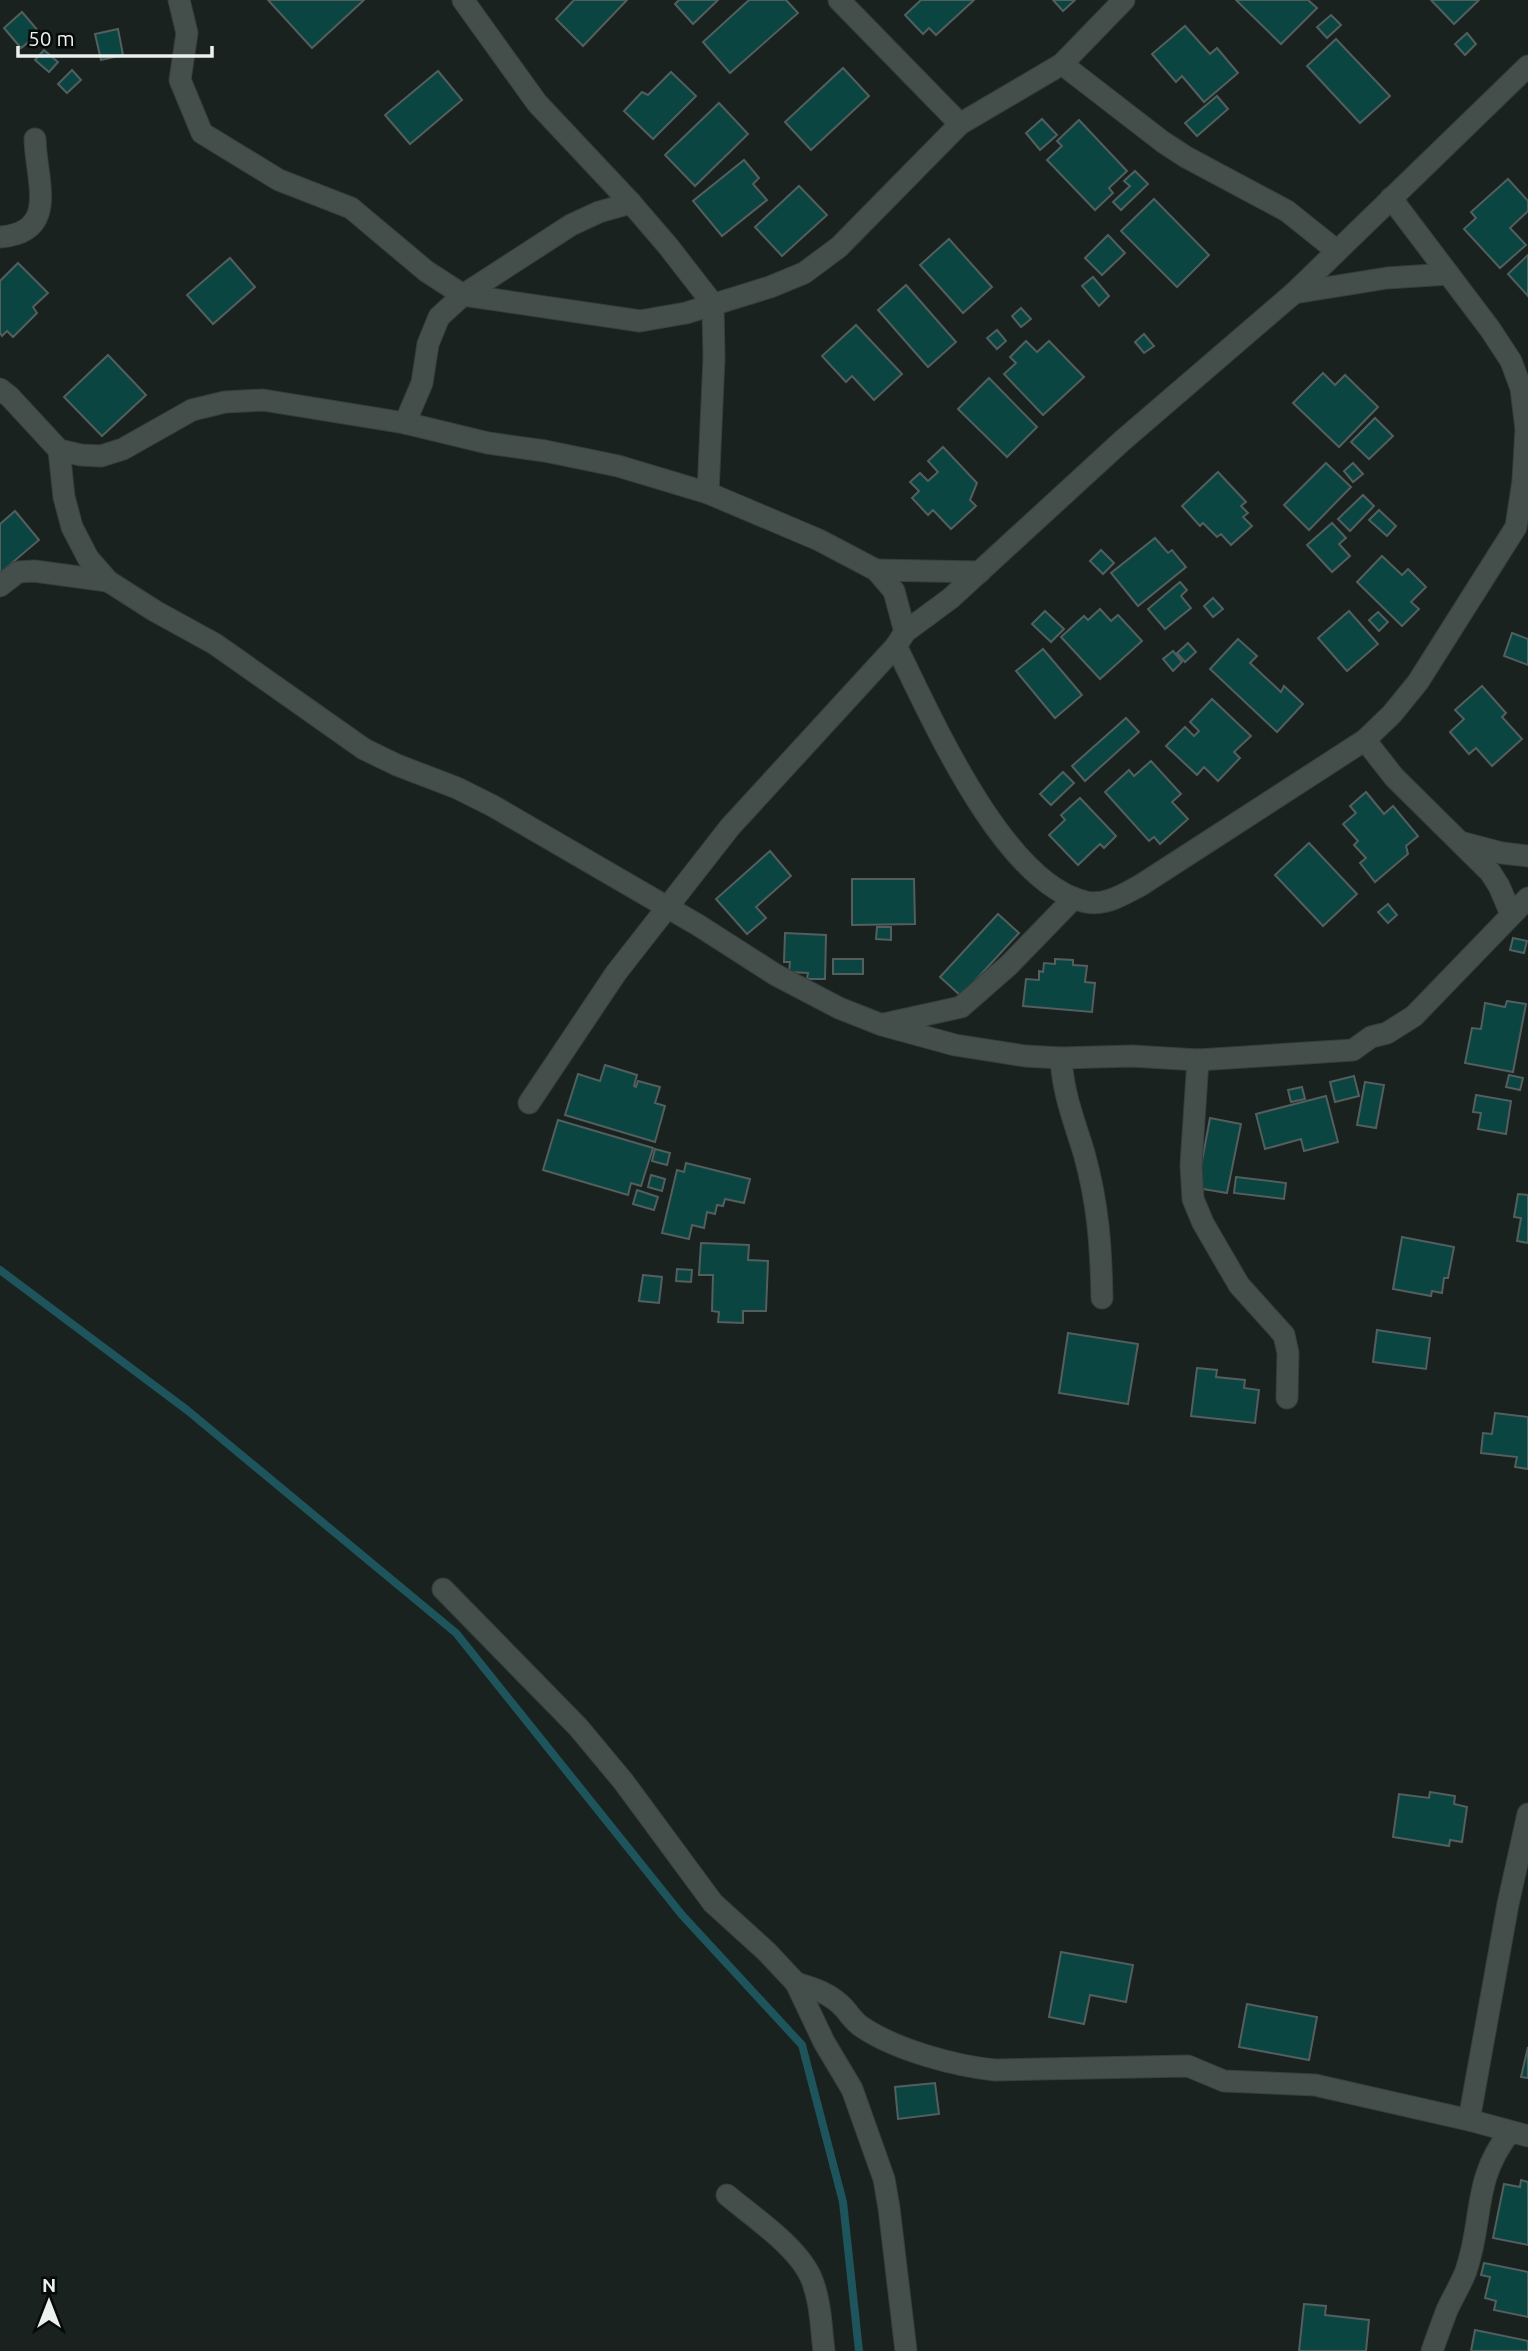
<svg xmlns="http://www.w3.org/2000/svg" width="1528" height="2351" viewBox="0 0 1528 2351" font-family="Ubuntu,sans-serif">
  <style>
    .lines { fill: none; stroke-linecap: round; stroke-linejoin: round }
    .stream { stroke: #1e545b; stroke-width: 8 }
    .building { fill: #0a4542; stroke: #535e5d; stroke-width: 2 }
    .minor-casing { stroke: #373e3b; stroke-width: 23 }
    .minor { stroke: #444f4b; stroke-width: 21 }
  </style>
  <rect width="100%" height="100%" fill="#19221f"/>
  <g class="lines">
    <!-- stream -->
    <polyline class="stream" points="0,1270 187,1410 456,1633 682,1915 802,2045 843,2202 859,2351"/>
  </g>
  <!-- building -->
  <g class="building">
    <polygon points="268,0 364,0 312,48"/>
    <polygon points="574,0 627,0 583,46 556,19"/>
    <polygon points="679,0 718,0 693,24 675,4"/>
    <polygon points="749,0 786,0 798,13 730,73 703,42"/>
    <polygon points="921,0 974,0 936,35 929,28 923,34 905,15"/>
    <polygon points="1053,0 1075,0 1063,11"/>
    <polygon points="1236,0 1308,0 1317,8 1281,44"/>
    <polygon points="1431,0 1479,0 1454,24"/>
    <polygon points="22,12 40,33 21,48 4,28"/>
    <polygon points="1331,15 1341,25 1327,38 1317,27"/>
    <polygon points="1185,26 1210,54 1217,48 1238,73 1204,102 1182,76 1176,82 1152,54"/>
    <polygon points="118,29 123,55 101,60 95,34"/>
    <polygon points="1467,33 1476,44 1465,55 1455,44"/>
    <polygon points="1336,39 1390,96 1360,123 1307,66"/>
    <polygon points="44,50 58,62 49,72 35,60"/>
    <polygon points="843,68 869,96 811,150 785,122"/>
    <polygon points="72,70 81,80 67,93 58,84"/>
    <polygon points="438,71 462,100 410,144 385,115"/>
    <polygon points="671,72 696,96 653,139 624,111 642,92 648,95"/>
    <polygon points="1217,96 1228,109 1197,136 1185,123"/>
    <polygon points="719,103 748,134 695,186 665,155"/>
    <polygon points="1042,119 1057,135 1040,150 1026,133"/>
    <polygon points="1079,120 1127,171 1109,188 1113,193 1095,210 1047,160 1062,146 1057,141"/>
    <polygon points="744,160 759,178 753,184 767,200 722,236 693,201"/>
    <polygon points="1135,171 1148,184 1121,210 1113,202 1130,186 1124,181"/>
    <polygon points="1508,179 1528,201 1528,211 1510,228 1526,245 1500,268 1464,229 1476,218 1471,212"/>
    <polygon points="799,186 827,215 782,256 755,227"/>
    <polygon points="1154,199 1209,255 1177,287 1121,231"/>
    <polygon points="1108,235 1125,253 1102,275 1085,258"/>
    <polygon points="949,239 992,287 963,313 920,265"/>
    <polygon points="1528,255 1528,296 1508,274"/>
    <polygon points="230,258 255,287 213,324 187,295"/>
    <polygon points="18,263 48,293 33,307 37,313 13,337 7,331 2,336 0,333 0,281"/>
    <polygon points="1093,277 1109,296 1099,306 1082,286"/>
    <polygon points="906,285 956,342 928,367 878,310"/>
    <polygon points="1021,308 1031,319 1021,327 1012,316"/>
    <polygon points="856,325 902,374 874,400 852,376 846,382 822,356"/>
    <polygon points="997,330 1006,341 997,349 987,338"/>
    <polygon points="1144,334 1154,346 1144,353 1135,342"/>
    <polygon points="1026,341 1037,352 1049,341 1084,377 1043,415 1004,374 1016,363 1010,357"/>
    <polygon points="108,355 146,395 102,436 64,397"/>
    <polygon points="1323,373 1335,385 1345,375 1378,407 1339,447 1293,403"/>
    <polygon points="989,378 1037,427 1007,457 958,409"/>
    <polygon points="1375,418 1393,436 1369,459 1351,442"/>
    <polygon points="943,447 977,483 970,500 976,506 951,529 933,510 928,515 912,498 919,491 910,482 920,473 928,481 938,472 928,461"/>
    <polygon points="1326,463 1351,487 1309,530 1284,505"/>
    <polygon points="1353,463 1363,474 1353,482 1344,471"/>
    <polygon points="1218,472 1246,502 1241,506 1248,513 1243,517 1252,526 1231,545 1221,534 1217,537 1203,523 1200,526 1182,506"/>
    <polygon points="1363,495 1374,506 1350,531 1338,519"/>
    <polygon points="1379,510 1396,526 1387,536 1369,520"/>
    <polygon points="15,511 39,540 0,573 0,524"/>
    <polygon points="1332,523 1346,538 1339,544 1350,556 1332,572 1307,545"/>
    <polygon points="1155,538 1168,553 1172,550 1186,567 1138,606 1111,573"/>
    <polygon points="1101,550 1114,563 1103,574 1090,561"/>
    <polygon points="1382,556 1402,575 1408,569 1426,587 1411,602 1419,609 1402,626 1357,582"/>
    <polygon points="1180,582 1187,590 1181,596 1191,608 1165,629 1148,609"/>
    <polygon points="1213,598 1223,609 1213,617 1204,606"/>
    <polygon points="1100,609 1111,621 1118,615 1142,641 1100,679 1061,637 1084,616 1088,620"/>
    <polygon points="1045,611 1064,629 1051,642 1032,624"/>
    <polygon points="1349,611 1378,644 1347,671 1318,638"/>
    <polygon points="1378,612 1388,622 1379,631 1369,620"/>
    <polygon points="1512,633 1528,639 1528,665 1504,656"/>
    <polygon points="1238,639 1257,656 1250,663 1281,692 1284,686 1303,704 1277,732 1210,669"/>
    <polygon points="1188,643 1196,652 1185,662 1177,653"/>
    <polygon points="1043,649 1082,695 1055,718 1016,671"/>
    <polygon points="1173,651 1182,662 1173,671 1163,659"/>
    <polygon points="1482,686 1506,713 1502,717 1522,739 1492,766 1476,748 1469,754 1450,732 1464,719 1455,710"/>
    <polygon points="1212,699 1251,736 1234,752 1240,758 1218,781 1204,767 1197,775 1166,746 1185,727 1194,736 1199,731 1190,722"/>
    <polygon points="1126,718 1139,732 1085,781 1072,766"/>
    <polygon points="1151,761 1181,794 1172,802 1188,819 1160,844 1154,837 1149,841 1105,792 1129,770 1134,776"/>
    <polygon points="1063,772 1074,783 1051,805 1040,794"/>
    <polygon points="1366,792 1384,814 1393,806 1418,836 1406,846 1408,854 1375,882 1360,863 1366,858 1354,845 1358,841 1343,824 1356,813 1350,806"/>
    <polygon points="1080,798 1116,836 1104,848 1100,844 1078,865 1049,835 1065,820 1061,815"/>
    <polygon points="1309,843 1357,894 1323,926 1275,875"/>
    <polygon points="770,851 791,876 756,907 766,918 747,934 716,899"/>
    <polygon points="852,879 914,879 915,924 852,925"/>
    <polygon points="1388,904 1397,915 1388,923 1378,912"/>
    <polygon points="998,914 1019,933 961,996 940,977"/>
    <polygon points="877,927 891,927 891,940 876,939"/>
    <polygon points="785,933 826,935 825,979 807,979 808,973 789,972 790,962 784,962"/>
    <polygon points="1513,938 1527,941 1524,953 1510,950"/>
    <rect x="833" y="959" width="30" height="15"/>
    <polygon points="1055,959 1073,960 1073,965 1087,966 1085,982 1095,983 1092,1012 1023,1006 1026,979 1039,980 1039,971 1043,972 1044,963 1055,964"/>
    <polygon points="1507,1001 1526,1004 1513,1072 1465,1063 1472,1028 1481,1029 1485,1003 1505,1007"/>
    <polygon points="605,1065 637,1075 634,1086 636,1087 638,1081 660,1087 655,1103 665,1106 655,1142 565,1115 578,1074 600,1081"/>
    <polygon points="1509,1075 1523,1078 1520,1090 1506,1087"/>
    <polygon points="1354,1076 1359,1096 1335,1102 1330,1082"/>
    <polygon points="1365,1082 1384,1085 1376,1128 1357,1125"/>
    <polygon points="1302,1087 1305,1099 1291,1102 1288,1090"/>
    <polygon points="1476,1095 1511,1101 1506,1134 1478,1129 1481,1113 1473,1112"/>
    <polygon points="1326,1096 1338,1142 1304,1151 1301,1139 1265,1149 1256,1114"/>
    <polygon points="1210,1118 1241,1124 1227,1193 1197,1188"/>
    <polygon points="558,1120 653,1148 641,1186 631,1183 628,1195 543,1170"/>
    <polygon points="655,1149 670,1153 667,1165 652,1161"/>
    <polygon points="686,1163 750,1179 744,1203 725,1199 723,1206 717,1205 715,1214 707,1212 704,1228 692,1225 689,1239 662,1233 677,1170 684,1172"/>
    <polygon points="651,1175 665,1179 662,1191 648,1187"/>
    <polygon points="1236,1177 1286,1183 1284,1199 1234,1193"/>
    <polygon points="637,1190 658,1197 654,1210 633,1204"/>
    <polygon points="1518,1194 1528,1195 1528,1243 1517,1241 1521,1218 1514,1217"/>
    <polygon points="1402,1237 1454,1247 1448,1278 1444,1278 1442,1293 1432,1291 1431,1296 1393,1289"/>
    <polygon points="701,1243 749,1245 748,1260 768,1261 766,1311 743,1311 743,1323 718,1322 719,1312 712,1311 713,1275 699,1275"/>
    <polygon points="677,1269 692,1270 691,1282 676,1281"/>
    <polygon points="643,1275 662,1277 659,1303 639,1301"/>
    <polygon points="1377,1330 1430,1338 1426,1369 1373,1362"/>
    <polygon points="1068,1333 1138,1344 1128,1404 1059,1393"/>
    <polygon points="1197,1368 1217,1370 1216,1377 1245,1380 1244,1388 1259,1390 1255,1423 1191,1416"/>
    <polygon points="1495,1413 1528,1417 1528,1469 1515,1467 1517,1457 1481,1453 1483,1433 1492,1434"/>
    <polygon points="1430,1792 1455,1796 1454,1804 1467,1807 1462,1842 1450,1840 1449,1846 1393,1837 1399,1794 1429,1798"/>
    <polygon points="1061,1952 1133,1965 1126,2002 1090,1995 1084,2024 1049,2017"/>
    <polygon points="1247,2004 1317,2017 1309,2060 1239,2047"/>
    <polygon points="1528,2047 1528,2078 1521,2077"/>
    <polygon points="935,2083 939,2114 898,2119 895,2087"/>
    <polygon points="1521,2180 1528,2182 1528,2245 1493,2238 1504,2184 1520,2187"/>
    <polygon points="1484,2263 1528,2272 1528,2317 1494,2310 1496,2301 1485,2298 1490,2277 1481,2275"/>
    <polygon points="1304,2304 1326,2306 1325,2315 1369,2320 1366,2351 1299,2351"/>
    <polygon points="1475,2330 1528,2341 1528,2351 1471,2351"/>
  </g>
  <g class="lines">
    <!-- minor casing -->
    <g class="minor-casing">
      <g id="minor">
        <polyline points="179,0 187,33 180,80 202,133 279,180 351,208 426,271 463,295 571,225 599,212 631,203 668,246 713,304 714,358 708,493"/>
        <polyline points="463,0 537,103 631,203"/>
        <polyline points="839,0 960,124"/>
        <polyline points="1062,64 1163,142 1186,157 1287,211 1337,251"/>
        <path d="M0,237C60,232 36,181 35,139"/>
        <polyline points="1294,293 1387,278 1448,274"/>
        <polyline points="0,389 10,397 59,450 81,455 101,456 123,449 192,410 225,402 263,400 405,423 488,443 545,451 618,466 708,493 819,540 876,570 894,591 905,632"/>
        <polyline points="405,423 422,383 428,344 439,317 463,295 640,321 686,313 770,287 804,273 839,247 960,124 1062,64 1124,0"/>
        <polyline points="59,450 64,497 72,527 88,558 108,581 155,611 215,644 364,749 397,765 457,788 493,806 698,925 776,975 839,1008 882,1025 955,1045 1025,1056 1061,1058 1132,1056 1198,1060 1353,1050 1371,1037 1387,1033 1414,1016 1528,898"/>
        <polyline points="876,570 980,572"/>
        <polyline points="0,586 18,572 34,571 108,581"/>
        <path d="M896,646C931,716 1003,884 1086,902C1106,906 1124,894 1141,885L1365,740L1392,714L1418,682L1516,527L1523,481L1526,429L1521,388L1511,361L1490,329L1391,198"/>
        <polyline points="1365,740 1394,777 1490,872 1499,886 1511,914"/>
        <polyline points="1464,843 1502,853 1528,856"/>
        <polyline points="884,1024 961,1007 1009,965 1074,898"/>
        <path d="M1061,1058C1063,1094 1074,1120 1084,1153C1098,1203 1101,1246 1102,1298"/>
        <polyline points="1198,1060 1191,1165 1193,1199 1203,1223 1239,1285 1284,1335 1288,1353 1287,1398"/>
        <polyline points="529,1103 616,973 730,827 896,646 905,632 951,598 1122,441 1294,293 1528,66"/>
        <polyline points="443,1589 578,1727 623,1781 713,1903 767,1952 796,1983 824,2042 852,2089 884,2179 889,2208 906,2351"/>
        <path d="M796,1983C814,1988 831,1994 844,2008C850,2015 854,2022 862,2027C896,2050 955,2066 995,2070L1188,2066L1224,2081L1315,2085L1469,2120L1528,2136"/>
        <polyline points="1469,2120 1508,1904 1528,1814"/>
        <path d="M727,2195C753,2217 800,2248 812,2280C821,2303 821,2328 824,2351"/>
        <path d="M1432,2351C1437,2337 1442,2323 1447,2310C1453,2297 1461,2284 1466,2271C1484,2218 1472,2180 1510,2132"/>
      </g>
    </g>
    <!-- minor -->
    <use href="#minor" class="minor"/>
  </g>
  <!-- north arrow -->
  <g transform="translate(49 2302)" stroke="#070a09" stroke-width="5" paint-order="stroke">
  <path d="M0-5L12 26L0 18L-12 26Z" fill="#eaf1ee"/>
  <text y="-10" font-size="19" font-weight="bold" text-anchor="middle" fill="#eaf1ee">N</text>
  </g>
  <!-- scale -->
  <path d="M18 46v10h194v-10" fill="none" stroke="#eaf1ee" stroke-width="3.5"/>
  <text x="28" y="46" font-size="21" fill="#eaf1ee" stroke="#070a09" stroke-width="5" paint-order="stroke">50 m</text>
</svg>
